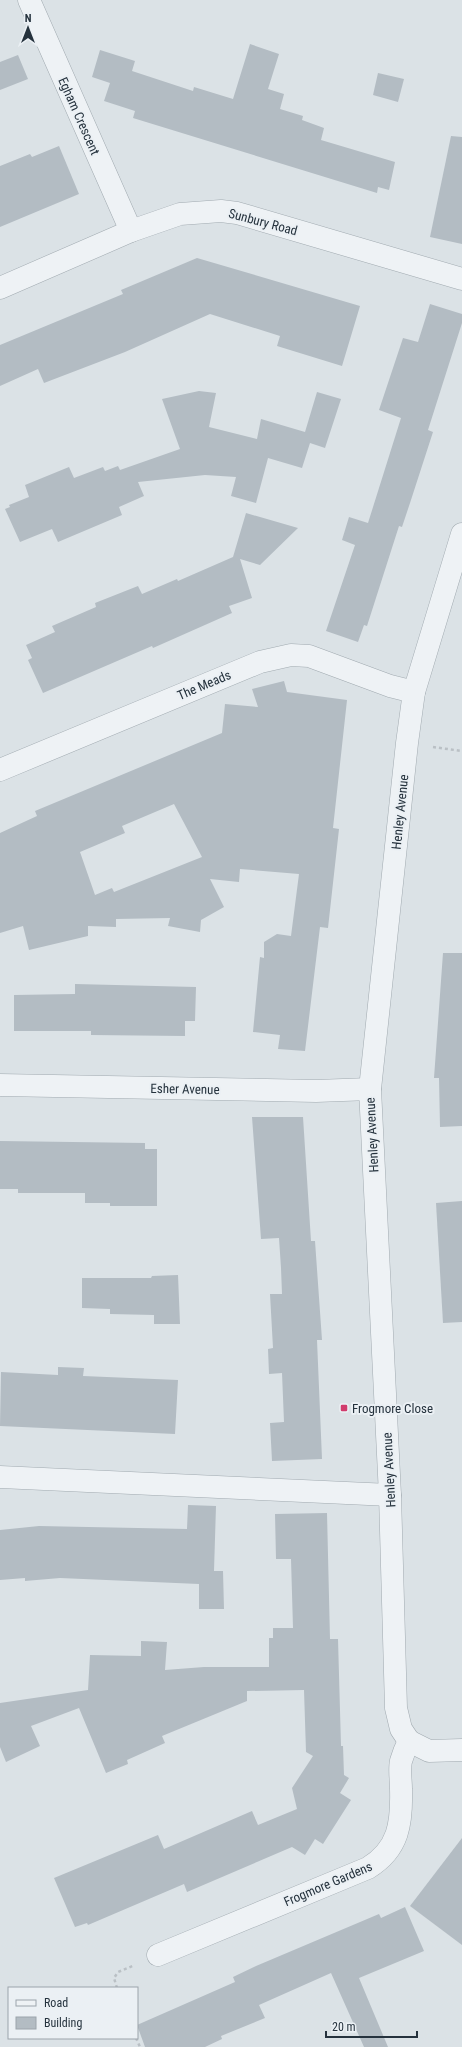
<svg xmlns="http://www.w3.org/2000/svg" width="462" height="2047" viewBox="0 0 462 2047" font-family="'Roboto Condensed',sans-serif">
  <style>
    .building { fill: #b3bcc3; fill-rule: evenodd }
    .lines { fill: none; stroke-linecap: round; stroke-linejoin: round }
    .minor-casing { stroke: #a1aab0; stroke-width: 23 }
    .path { stroke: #bac0c5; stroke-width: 2.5; stroke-dasharray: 3 3; stroke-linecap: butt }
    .minor { stroke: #eef2f5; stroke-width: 22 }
    .poi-dot { fill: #d13b6c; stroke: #ebf0f4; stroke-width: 1.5 }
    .labels { text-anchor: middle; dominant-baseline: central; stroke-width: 4; stroke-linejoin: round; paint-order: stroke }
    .street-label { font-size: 13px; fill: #25323d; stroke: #ebf0f4 }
    .poi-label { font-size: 13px; fill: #25323d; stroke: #ebf0f4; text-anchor: start }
  </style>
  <rect width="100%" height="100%" fill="#dbe2e6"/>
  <!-- building -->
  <g class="building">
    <polygon points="250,44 279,54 268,89 284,94 280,109 303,116 302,120 324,128 321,140 395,162 389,190 378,187 377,193 133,118 135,111 104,101 110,83 92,77 100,50 135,61 132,71 193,91 194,87 233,99"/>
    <polygon points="18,55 28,79 0,90 0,62"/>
    <polygon points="378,73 404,79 398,102 373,95"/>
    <polygon points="451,136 462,137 462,244 430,237"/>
    <polygon points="59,146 79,194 0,227 0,166 30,154 32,157"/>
    <polygon points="197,258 360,306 342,366 277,346 280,336 210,314 125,352 44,383 38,369 0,386 0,345 123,294 121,290"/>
    <polygon points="430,304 462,314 462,323 428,430 433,432 410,503 402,527 399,526 367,626 364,625 358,642 326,631 355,545 342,540 349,517 368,523 401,418 379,410 403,338 418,342"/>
    <polygon points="199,391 216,393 209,427 257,439 261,419 305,432 317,392 341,399 325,448 310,443 302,468 268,458 256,503 231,496 236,477 205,475 138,482 144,496 119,507 122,515 58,542 52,529 20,542 5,509 10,507 9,505 29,497 25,485 69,467 74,478 103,467 105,471 118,466 120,470 180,449 162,399"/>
    <polygon points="246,513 298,528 260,565 240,559 252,598 229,606 232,613 153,648 152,646 43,693 28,660 32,658 26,645 55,632 52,626 96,607 95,603 138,586 142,594 177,579 178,581 233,557"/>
    <path d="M284,681L287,692L347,700L333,828L339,829L328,928L320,927L305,1051L278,1049L280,1035L253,1032L260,957L264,958V942L277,934L291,936L299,874L240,869L239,882L210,879L224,907L201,920L200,932L168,926L170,918L116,919V927L88,926V936L29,950L23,926L0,933V833L37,816L35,811L222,733L225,704L258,707L252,689ZM174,804L202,857L114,892L112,888L95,895L80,852L125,833L122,826Z"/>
    <polygon points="443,953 462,953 462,1126 440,1127 439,1078 434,1078"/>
    <polygon points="75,984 196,987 195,1021 185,1021 185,1036 91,1035 91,1031 14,1031 14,995 75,994"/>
    <polygon points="252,1117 303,1117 311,1241 315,1241 322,1340 317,1340 322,1459 272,1461 270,1423 284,1422 282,1373 269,1374 268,1349 273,1348 270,1294 282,1294 281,1268 279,1238 261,1239"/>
    <polygon points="0,1141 145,1143 145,1149 157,1149 157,1206 110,1206 110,1203 85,1203 85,1193 18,1193 18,1189 0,1189"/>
    <polygon points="462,1201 462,1322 443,1323 436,1203"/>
    <polygon points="178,1275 180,1324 154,1324 154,1315 110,1314 110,1309 82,1308 82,1278 151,1278 152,1276"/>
    <polygon points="58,1367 84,1368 83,1376 178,1380 175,1434 0,1426 1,1372 58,1375"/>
    <polygon points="188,1505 216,1506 214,1571 223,1571 224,1609 199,1609 199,1584 60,1578 25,1581 25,1578 0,1580 0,1530 39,1526 187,1529"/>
    <polygon points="327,1513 330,1639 338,1639 341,1746 343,1746 344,1775 349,1778 340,1793 351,1800 323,1844 315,1839 305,1855 292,1847 187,1892 184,1884 88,1925 87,1923 75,1927 54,1878 158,1835 164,1849 252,1811 258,1825 297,1809 292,1788 313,1756 306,1752 304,1690 247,1691 247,1701 162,1736 165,1743 127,1760 128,1764 106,1773 79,1708 31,1726 40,1746 6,1762 0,1747 0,1703 88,1690 90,1655 141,1656 141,1641 167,1642 165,1670 204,1667 269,1667 269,1638 273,1638 273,1628 293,1628 291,1559 276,1559 275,1514"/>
    <polygon points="462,1838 462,1945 410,1906"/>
    <polygon points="405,1907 424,1951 359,1978 388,2047 364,2047 331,1973 259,2005 265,2018 221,2036 222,2039 205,2047 145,2047 137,2025 235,1982 233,1977 256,1966 379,1914 381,1918"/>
  </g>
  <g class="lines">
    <!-- minor casing -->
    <g class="minor-casing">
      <g id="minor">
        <polyline points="29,0 131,231"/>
        <polyline points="0,288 131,231 180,214 221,211 237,213 462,279"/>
        <polyline points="0,770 260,662 291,655 309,656 390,686 414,692"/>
        <polyline points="0,1085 316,1091 370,1089"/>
        <polyline points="0,1477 390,1495"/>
        <polyline points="409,1741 401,1729 396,1708 390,1495 370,1089 407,743 414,692 462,534"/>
        <polyline points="409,1741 429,1751 462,1750"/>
        <path d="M158,1955L368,1868C399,1849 402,1823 401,1789C401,1780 399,1769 401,1761C403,1754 406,1747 409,1741"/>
      </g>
    </g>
    <!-- path -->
    <g class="path">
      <polyline points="433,747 462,751"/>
      <polyline points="117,1988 114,1978 118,1972 135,1965"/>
      <polyline points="136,2038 140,2047"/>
    </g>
    <!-- minor -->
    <use href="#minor" class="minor"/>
  </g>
  <!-- markers -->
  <rect class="poi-dot" x="340" y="1404" width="8" height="8" rx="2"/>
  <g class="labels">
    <!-- street labels -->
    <g class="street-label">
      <text transform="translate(79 116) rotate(66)">Egham Crescent</text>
      <text transform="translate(263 222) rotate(15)">Sunbury Road</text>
      <text transform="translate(204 685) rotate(-23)">The Meads</text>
      <text transform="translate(400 812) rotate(-84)">Henley Avenue</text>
      <text transform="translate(185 1089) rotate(1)">Esher Avenue</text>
      <text transform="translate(372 1135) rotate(-93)">Henley Avenue</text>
      <text transform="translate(389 1470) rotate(-93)">Henley Avenue</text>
      <text transform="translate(328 1884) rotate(-23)">Frogmore Gardens</text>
    </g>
    <!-- poi labels -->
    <g class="poi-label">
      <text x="352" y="1408">Frogmore Close</text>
    </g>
  </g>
  <!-- legend -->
  <rect x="8" y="1987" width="130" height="52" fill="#ebf0f4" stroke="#9ca4ab"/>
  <rect x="16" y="2000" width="20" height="6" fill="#eef2f5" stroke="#9ca4ab"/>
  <text x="44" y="2007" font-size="12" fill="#25323d">Road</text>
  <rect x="16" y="2017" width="20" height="12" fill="#b3bcc3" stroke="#9ca4ab"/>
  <text x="44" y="2027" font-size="12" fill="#25323d">Building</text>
  <!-- north arrow -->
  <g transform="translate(28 28)" stroke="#ebf0f4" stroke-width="3" paint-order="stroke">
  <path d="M0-3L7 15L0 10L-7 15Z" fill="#25323d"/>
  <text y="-6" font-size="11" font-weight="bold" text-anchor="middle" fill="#25323d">N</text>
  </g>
  <!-- scale -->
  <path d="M326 2031v6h91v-6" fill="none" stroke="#25323d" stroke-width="2"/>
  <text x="332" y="2031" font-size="12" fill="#25323d" stroke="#ebf0f4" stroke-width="3" paint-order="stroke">20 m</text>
</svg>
